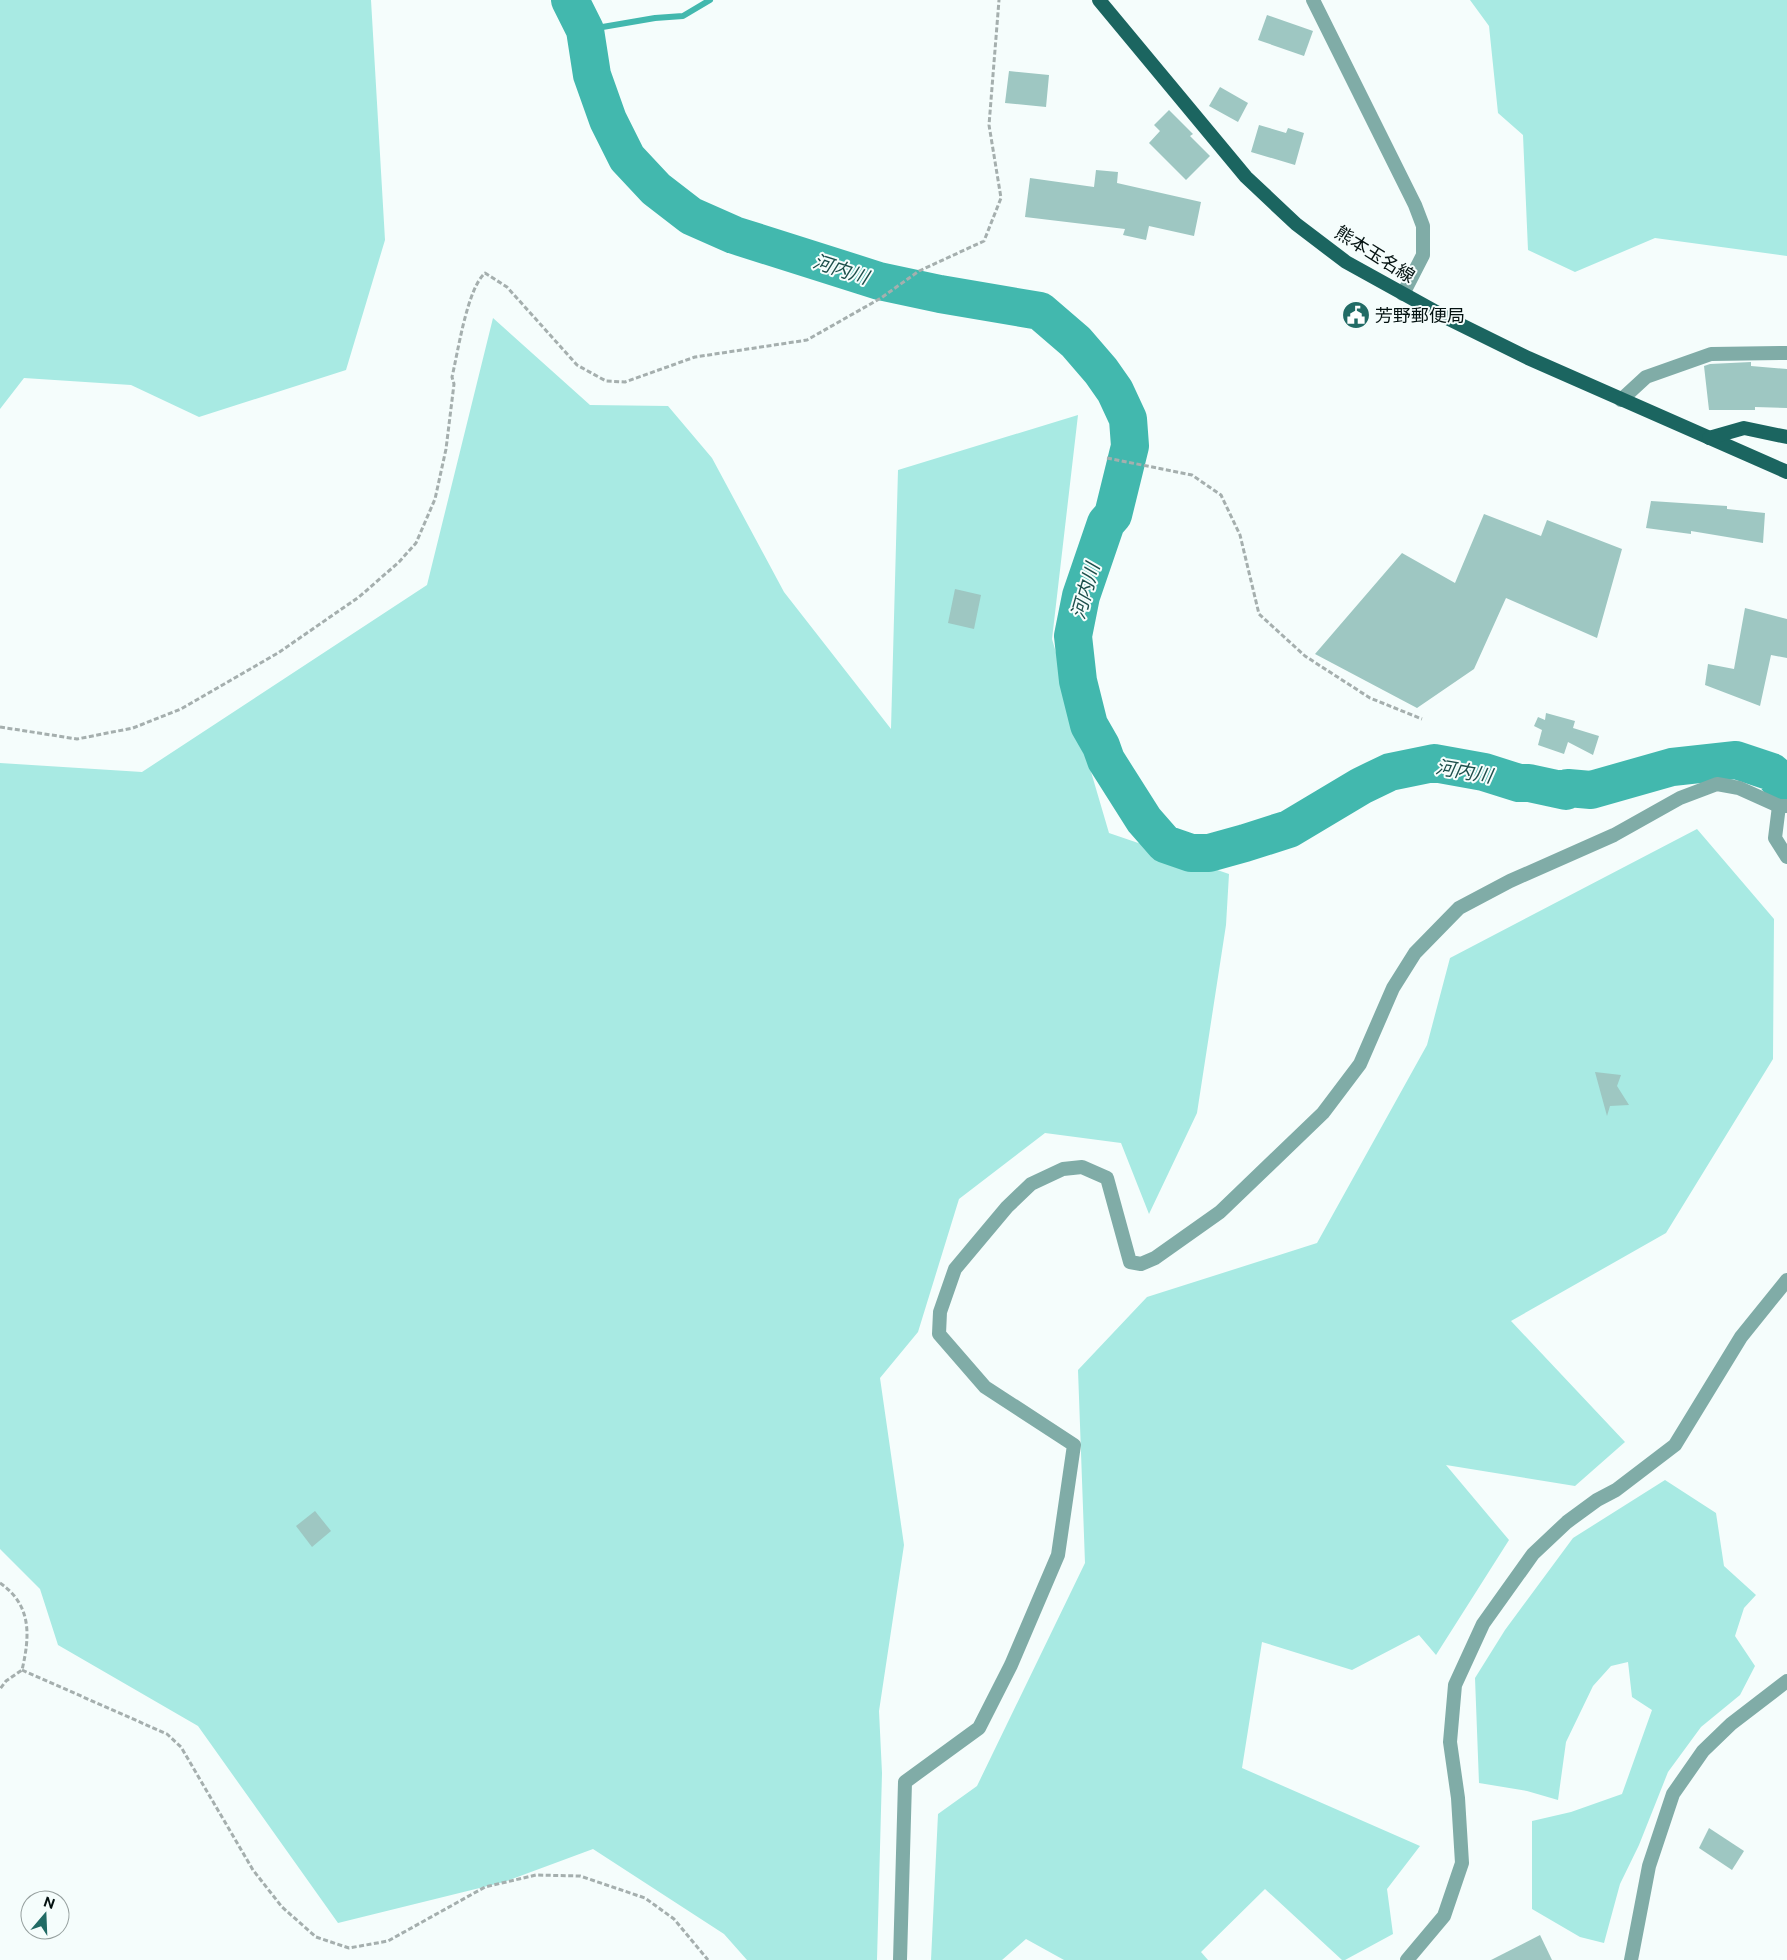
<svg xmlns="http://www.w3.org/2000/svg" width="1787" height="1960" viewBox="0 0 1787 1960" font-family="'Public Sans','Noto Sans JP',sans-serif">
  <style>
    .green { fill: #a8eae3 }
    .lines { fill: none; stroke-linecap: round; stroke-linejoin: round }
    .stream { stroke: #42b8ae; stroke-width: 6 }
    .river { stroke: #42b8ae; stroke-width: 38 }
    .building { fill: #9ec7c2 }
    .path { stroke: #a5afae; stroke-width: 3; stroke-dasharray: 5 2.5; stroke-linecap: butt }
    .minor { stroke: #80aca7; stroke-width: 14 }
    .primary { stroke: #1b6560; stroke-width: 14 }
    .labels { text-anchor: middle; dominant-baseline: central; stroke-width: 4; stroke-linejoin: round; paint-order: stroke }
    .street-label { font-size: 18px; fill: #041211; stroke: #f5fdfc }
    .poi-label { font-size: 18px; fill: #041211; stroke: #f5fdfc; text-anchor: start }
    .water-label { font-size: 19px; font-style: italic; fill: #1d4f4b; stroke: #f5fdfc }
  </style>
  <rect width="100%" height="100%" fill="#f5fdfc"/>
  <!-- green -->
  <g class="green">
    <polygon points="0,0 371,0 385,240 346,370 199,417 131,385 24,378 0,409"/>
    <polygon points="1470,0 1787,0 1787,256 1655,238 1575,272 1528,250 1523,135 1498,113 1489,26"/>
    <polygon points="493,318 590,405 668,406 712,458 784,592 891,729 898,470 1078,415 1052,639 1109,833 1229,874 1226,925 1197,1113 1149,1214 1121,1143 1045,1133 959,1199 918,1332 880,1378 904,1545 879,1711 882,1773 877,1960 747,1960 724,1934 593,1849 504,1882 338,1923 198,1726 58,1645 40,1589 0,1549 0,763 142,772 427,585"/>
    <polygon points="1697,829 1774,919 1773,1059 1666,1233 1511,1321 1625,1442 1575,1486 1446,1465 1509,1540 1436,1655 1419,1635 1352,1670 1262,1642 1242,1768 1420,1846 1387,1889 1393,1934 1345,1960 1342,1960 1265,1889 1201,1952 1208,1960 1064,1960 1026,1939 1002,1960 931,1960 938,1814 977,1786 1085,1563 1078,1370 1147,1297 1317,1243 1427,1045 1450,958"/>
    <polygon points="1665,1480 1716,1513 1724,1566 1756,1595 1744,1608 1735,1636 1755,1666 1740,1695 1701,1727 1668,1772 1639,1845 1620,1884 1604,1943 1580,1937 1532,1909 1532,1821 1571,1812 1622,1794 1652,1710 1632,1697 1628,1662 1611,1666 1593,1686 1566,1742 1558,1800 1527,1791 1479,1783 1475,1678 1505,1630 1573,1538"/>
  </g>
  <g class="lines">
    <!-- stream -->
    <polyline class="stream" points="585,30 655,18 683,16 710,0"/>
    <!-- river -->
    <polyline class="river" points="570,0 585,30 592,75 608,120 627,158 656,189 691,216 734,235 879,281 940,294 1040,311 1076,342 1101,371 1115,391 1128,419 1130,446 1113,515 1106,523 1081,596 1073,636 1078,681 1089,725 1101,746 1106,760 1144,820 1165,844 1191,853 1209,853 1245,843 1289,829 1361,786 1390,772 1434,763 1484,772 1519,783 1529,783 1566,791 1568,788 1591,790 1672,767 1736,760 1772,772 1787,790"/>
  </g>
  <!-- building -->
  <g class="building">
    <polygon points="1267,15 1313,31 1304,56 1258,40"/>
    <polygon points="1009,71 1049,75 1046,107 1005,103"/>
    <polygon points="1220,87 1248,103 1238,122 1209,106"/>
    <polygon points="1169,110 1193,134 1190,136 1210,156 1186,180 1149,143 1160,131 1154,125"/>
    <polygon points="1259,125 1286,133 1288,128 1304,133 1295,165 1251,152"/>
    <polygon points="1096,170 1118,172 1117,183 1201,202 1194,236 1149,226 1146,240 1123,235 1125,229 1025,217 1030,178 1094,187"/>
    <polygon points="1751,362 1751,366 1787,369 1787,408 1755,407 1755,410 1709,410 1704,366 1710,364"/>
    <polygon points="1651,501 1727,506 1727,509 1765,513 1763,543 1691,531 1691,534 1646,528"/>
    <polygon points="1484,514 1541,536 1547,520 1622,549 1597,638 1506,598 1474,669 1417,708 1315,654 1402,553 1455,583"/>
    <polygon points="955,589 981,595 974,629 948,623"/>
    <polygon points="1745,608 1787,619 1787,658 1771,655 1760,706 1705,685 1708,664 1734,669"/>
    <polygon points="1546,713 1575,721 1573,728 1599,736 1593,755 1568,742 1564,754 1538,745 1542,730 1534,726 1538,717 1545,720"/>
    <polygon points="1595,1072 1621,1075 1617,1086 1629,1105 1610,1106 1607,1116"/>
    <polygon points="315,1511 331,1531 312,1547 296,1526"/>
    <polygon points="1709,1828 1744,1851 1732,1870 1699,1848"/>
    <polygon points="1540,1935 1552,1960 1491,1960"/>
  </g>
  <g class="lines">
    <!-- path -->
    <g class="path">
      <polyline points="1107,458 1192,475 1221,495 1240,535 1259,614 1305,656 1370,698 1422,719"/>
      <path d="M0,727L77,739L133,728L181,709L278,653L359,597L399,562L416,543L435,499L446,449L454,384L452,377C458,352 467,289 485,273L507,287L577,365L606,381L625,382L695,357L807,340L881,298L919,271L984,241L1001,198L989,125L999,0"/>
      <path d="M0,1583C32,1605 30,1636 22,1670L6,1681L0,1689"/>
      <polyline points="22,1670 167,1734 181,1747 253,1870 282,1907 316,1937 349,1948 388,1941 485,1887 536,1875 580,1876 645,1898 674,1919 708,1960"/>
    </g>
    <!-- minor -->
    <g class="minor">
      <polyline points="1313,0 1415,205 1423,226 1423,255 1403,294"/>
      <polyline points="1621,400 1646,377 1711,354 1787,353"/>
      <polyline points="1779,806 1775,838 1787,857"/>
      <polyline points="900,1960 905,1782 979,1728 1011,1665 1058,1555 1074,1445 985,1387 939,1334 940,1312 955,1269 1007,1207 1031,1184 1063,1169 1082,1167 1107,1178 1130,1262 1141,1264 1155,1258 1220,1212 1323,1113 1360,1064 1393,988 1415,953 1459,908 1510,881 1614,835 1680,798 1717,784 1739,788 1779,806 1787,806"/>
      <polyline points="1407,1960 1444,1916 1462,1863 1458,1798 1450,1742 1455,1685 1483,1624 1533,1554 1567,1522 1597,1500 1616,1490 1675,1445 1741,1337 1787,1280"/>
      <polyline points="1631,1960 1649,1866 1673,1794 1703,1751 1731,1724 1787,1681"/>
    </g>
    <!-- primary -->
    <g class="primary">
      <polyline points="1099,0 1246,177 1296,224 1346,262 1449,319 1528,358 1787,472"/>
      <polyline points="1709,438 1744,428 1787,437"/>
    </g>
  </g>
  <!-- icons -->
  <defs>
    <g id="civic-disc" transform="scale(1.4375)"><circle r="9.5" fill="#216b65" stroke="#f5fdfc"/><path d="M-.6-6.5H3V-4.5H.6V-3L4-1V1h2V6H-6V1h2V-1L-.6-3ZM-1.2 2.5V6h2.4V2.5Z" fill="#fff"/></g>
  </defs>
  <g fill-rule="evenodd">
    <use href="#civic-disc" x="1356" y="315"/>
  </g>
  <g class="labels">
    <!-- street labels -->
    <g class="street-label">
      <text transform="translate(1375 254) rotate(32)">熊本玉名線</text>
    </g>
    <!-- poi labels -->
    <g class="poi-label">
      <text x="1375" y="315">芳野郵便局</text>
    </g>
    <!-- water labels -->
    <g class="water-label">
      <text transform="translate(841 269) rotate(18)">河内川</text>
      <text transform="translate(1085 591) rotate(-74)">河内川</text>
      <text transform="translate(1464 771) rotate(10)">河内川</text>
    </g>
  </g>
  <!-- north arrow -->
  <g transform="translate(45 1915) rotate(19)"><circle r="24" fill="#f5fdfc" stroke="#959f9e"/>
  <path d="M0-4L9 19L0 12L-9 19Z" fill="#216b65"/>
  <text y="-8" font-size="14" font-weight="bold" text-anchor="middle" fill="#041211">N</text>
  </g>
</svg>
